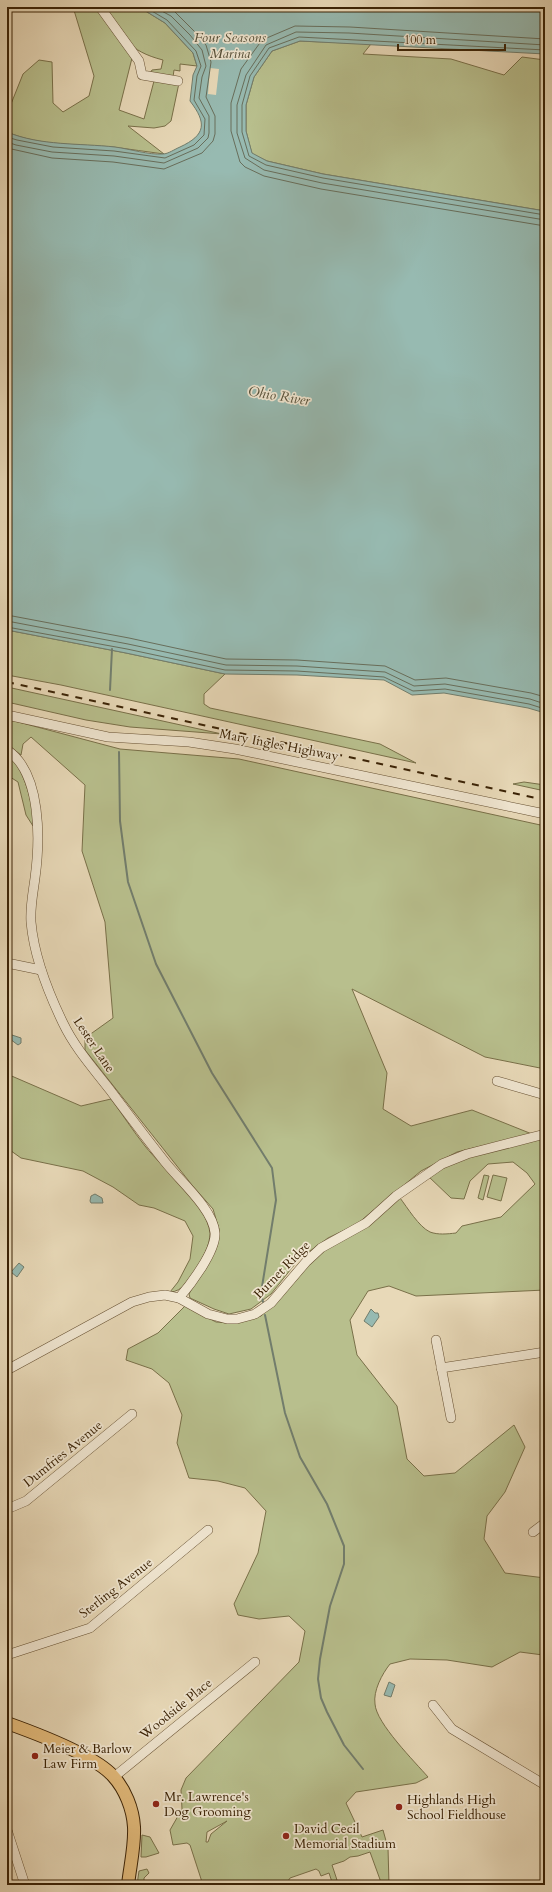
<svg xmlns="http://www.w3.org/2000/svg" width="552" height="1892" viewBox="0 0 552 1892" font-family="Cardo,serif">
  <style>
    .green { fill: #b8bf8d; stroke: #797049; fill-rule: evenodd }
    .water { fill: #97bab1; stroke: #727d6c }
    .pier { fill: #e8d9b8 }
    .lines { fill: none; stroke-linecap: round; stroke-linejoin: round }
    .shore { stroke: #686e5b; stroke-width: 1 }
    .stream { stroke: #727d6c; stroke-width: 2 }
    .minor-casing { stroke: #665032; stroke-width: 10 }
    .major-casing { stroke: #3a2205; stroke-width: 14 }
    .minor { stroke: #f0e6d1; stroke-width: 9 }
    .major { stroke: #e4bc7c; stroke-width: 12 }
    .rail { stroke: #3a2205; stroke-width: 2; stroke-dasharray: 7 7; stroke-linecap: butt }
    .poi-dot { fill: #8f2418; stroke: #f0e6d1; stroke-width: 1.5 }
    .labels { text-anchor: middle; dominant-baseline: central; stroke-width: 3.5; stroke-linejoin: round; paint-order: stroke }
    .street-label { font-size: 13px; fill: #3a2205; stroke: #f0e6d1 }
    .poi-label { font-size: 13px; fill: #3a2205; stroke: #f0e6d1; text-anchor: start }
    .water-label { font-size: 14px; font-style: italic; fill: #565039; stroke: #f0e6d1 }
  </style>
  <rect width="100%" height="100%" fill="#e8d9b8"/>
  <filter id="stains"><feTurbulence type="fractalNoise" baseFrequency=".005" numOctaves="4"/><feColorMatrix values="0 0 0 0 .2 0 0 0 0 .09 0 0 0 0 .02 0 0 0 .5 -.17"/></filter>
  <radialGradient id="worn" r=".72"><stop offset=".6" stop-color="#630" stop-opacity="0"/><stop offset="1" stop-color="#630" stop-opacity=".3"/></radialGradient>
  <!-- green -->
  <g class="green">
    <path d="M73,7H95L132,58L119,110L144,119L154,81L179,83L171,121L165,126L154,128L128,126L164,154C147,152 130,149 113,147C78,144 39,146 7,132V114L23,74L39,60L52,62L53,103L63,112L89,96L94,76Z"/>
    <path d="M106,7H139L165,23L193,53L197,66L180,64V71L174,70L173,77L150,73L152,70L161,69L163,60C128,51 122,37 106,7Z"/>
    <polygon points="300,41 371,44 363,54 451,59 504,75 522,57 545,60 545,211 323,174 267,161 252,154 246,131 246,105 254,77 272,51"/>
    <polygon points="7,630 126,653 225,674 204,694 204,704 210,708 380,744 416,763 61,685 7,675"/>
    <polygon points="7,687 222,734 130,727 86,720 7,702"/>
    <polygon points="7,719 120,749 239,759 545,826 545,1069 485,1057 352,989 387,1073 383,1109 411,1126 472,1110 532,1134 457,1152 421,1171 357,1224 328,1238 299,1259 271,1294 251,1309 229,1314 214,1309 190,1298 189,1294 217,1246 219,1229 213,1209 192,1185 85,1050 85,1038 113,1018 105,922 82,851 85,785 31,737 23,744 21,755 7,744"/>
    <path d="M7,754C23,765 35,807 33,826L26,815L18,782L7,775Z"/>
    <polygon points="524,782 545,785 545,791 513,784"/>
    <path d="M7,1074L81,1106L111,1099C123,1115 133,1131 145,1146C163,1169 207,1204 210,1233C210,1246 202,1259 196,1269C190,1279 182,1292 170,1292L178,1282L190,1259L193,1236L185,1221L154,1208L139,1205L113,1187L83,1171L21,1158L7,1148Z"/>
    <path d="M545,1137V1290L416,1296L389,1286L368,1291L350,1320L357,1355L397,1406L407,1459L424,1476L455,1473L514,1425L525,1447L505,1492L487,1516L484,1539L505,1573L545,1578V1658L543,1655L520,1652L492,1667L447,1660L410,1659L390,1664C382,1674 373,1691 375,1704C376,1723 415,1762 428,1777L416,1783L356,1792L346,1803L362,1837L383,1830L388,1848L389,1885H382L370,1852L358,1856L350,1857L344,1861L332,1865L337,1880L332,1882L329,1873L321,1876L319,1871L316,1869L290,1878L288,1881L277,1885H203L190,1845L187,1843L173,1845L170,1830L182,1809L181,1790L186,1778L299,1662L305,1631L289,1616L259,1619L238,1615L234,1604L258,1553L266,1511L245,1488L218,1481L189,1478L177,1443L182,1415L169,1383L152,1369L126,1360L128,1349L158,1333L185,1306L216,1322L230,1323L245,1321L261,1316L277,1301L319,1253L400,1198C407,1207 419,1227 430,1232C438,1235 447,1234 456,1233L462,1226L501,1217L535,1184L527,1173L513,1162L488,1164L470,1181L464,1199L451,1198L428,1176C458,1155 509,1147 545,1137ZM227,1821L211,1834L208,1842H206L207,1832Z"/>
    <polygon points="484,1175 489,1176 483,1200 478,1198"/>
    <polygon points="493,1175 507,1178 501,1201 487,1197"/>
    <polygon points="142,1835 150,1837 159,1853 146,1857 141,1857"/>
    <polygon points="147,1869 149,1873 144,1878 144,1885 137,1885 139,1871"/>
  </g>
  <!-- water -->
  <g class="water">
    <path d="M139,7H545V54L300,41L272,51L254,77L246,105V131L252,153L267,161L323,174L545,211V713L528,708L444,693L412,695L384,680L297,675L225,674L126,653L7,630V132C41,146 79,143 115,147C130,149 149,155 163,154C168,154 175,149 180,147C206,135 207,123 190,101L193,75L197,66L193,53L165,23Z"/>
    <polygon points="12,1035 21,1038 21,1043 18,1045 10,1039 10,1036"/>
    <polygon points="95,1194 102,1198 103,1203 91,1203 90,1201 91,1196"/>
    <polygon points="19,1263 24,1267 17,1277 11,1272"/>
    <polygon points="371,1309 375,1313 378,1313 379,1317 372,1327 364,1321"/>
    <polygon points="389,1682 395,1685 391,1697 384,1695"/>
  </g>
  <!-- pier -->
  <polygon class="pier" points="210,68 219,69 216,95 208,94"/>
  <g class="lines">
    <!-- shore -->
    <g class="shore">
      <polyline points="545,39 350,27 295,26 262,40 241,69 231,103 231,131 240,162 245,167 264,176 321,189 545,226"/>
      <polyline points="545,45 349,33 296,32 266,45 246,75 237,105 237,133 245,158 264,170 322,183 545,220"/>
      <polyline points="545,50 299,37 269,48 250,76 242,105 242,132 249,156 266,165 323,178 545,215"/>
      <polyline points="7,137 17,140 53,147 114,151 165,158 194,145 204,135 205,119 194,100 197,76 201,66 196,51 167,20 145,7"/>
      <polyline points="7,142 16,145 52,152 114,156 164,163 198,148 208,138 209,133 209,116 199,98 202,77 206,66 202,50 190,35 171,16 154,7"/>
      <polyline points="7,148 52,158 113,162 164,169 202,153 213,141 215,134 215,116 206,97 211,62 206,45 195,32 174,11 166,7"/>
      <polyline points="7,615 129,638 226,659 297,660 385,666 415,680 446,678 531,693 545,697"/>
      <polyline points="7,621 128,644 226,665 297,666 385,672 414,686 445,684 530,699 545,704"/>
      <polyline points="7,627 127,649 225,670 297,671 384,677 413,691 445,689 529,704 545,709"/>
    </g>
    <!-- stream -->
    <g class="stream">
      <polyline points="110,690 112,649"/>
      <polyline points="119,752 120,821 128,882 156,964 212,1073 272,1168 276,1200 261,1293 263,1302"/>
      <polyline points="265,1315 285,1413 300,1457 327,1504 344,1546 344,1564 330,1606 320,1659 318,1679 321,1698 327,1712 344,1745 363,1769"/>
    </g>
    <!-- minor casing -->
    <g class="minor-casing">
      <g id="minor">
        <polyline points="100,7 139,61 142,75 178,81"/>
        <polyline points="7,715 108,737 189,742 235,749 545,814"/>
        <path d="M7,750C42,773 40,841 35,878C33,893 30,907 31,922C34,957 48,992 63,1023C75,1048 93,1068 110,1090C128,1114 146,1138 165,1162C180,1181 213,1209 215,1233C216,1251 191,1284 179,1298"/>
        <polyline points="7,963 41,970"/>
        <polyline points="497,1081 545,1095"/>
        <polyline points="436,1340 451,1418"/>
        <polyline points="441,1368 545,1352"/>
        <polyline points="7,1370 132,1302 149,1297 165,1295 179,1298 208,1314 227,1319 237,1319 255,1314 271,1303 306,1262 321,1248 366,1223 396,1196 442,1164 467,1154 545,1134"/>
        <polyline points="7,1509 26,1501 132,1414"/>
        <polyline points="533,1532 545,1523"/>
        <polyline points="7,1655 90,1628 208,1530"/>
        <polyline points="433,1705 452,1729 545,1785"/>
        <polyline points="114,1777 255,1662"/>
        <polyline points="7,1830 25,1885"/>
      </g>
    </g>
    <!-- major casing -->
    <g class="major-casing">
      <path id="major" d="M7,1723C35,1733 94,1755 113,1776C125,1789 133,1809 134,1827C135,1846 130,1866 128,1885"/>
    </g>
    <!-- minor -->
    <use href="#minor" class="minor"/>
    <!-- major -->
    <use href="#major" class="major"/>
    <!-- rail -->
    <polyline class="rail" points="7,682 545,800"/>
  </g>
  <!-- markers -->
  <g class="poi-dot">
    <circle cx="35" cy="1756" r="4"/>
    <circle cx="156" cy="1804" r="4"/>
    <circle cx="399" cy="1807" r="4"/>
    <circle cx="286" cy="1836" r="4"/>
  </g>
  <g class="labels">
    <!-- street labels -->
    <g class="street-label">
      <text transform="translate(279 745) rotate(11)">Mary Ingles Highway</text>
      <text transform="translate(94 1045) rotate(56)">Lester Lane</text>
      <text transform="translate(282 1270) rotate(-46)">Burnet Ridge</text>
      <text transform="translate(63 1454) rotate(-39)">Dumfries Avenue</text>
      <text transform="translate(116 1588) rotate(-38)">Sterling Avenue</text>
      <text transform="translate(176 1709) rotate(-39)">Woodside Place</text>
    </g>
    <!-- poi labels -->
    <g class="poi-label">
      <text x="43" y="1749">Meier &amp; Barlow<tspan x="43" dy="15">Law Firm</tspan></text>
      <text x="164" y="1797">Mr. Lawrence's<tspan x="164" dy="15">Dog Grooming</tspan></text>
      <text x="407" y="1800">Highlands High<tspan x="407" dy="15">School Fieldhouse</tspan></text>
      <text x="294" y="1829">David Cecil<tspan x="294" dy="15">Memorial Stadium</tspan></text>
    </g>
    <!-- water labels -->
    <g class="water-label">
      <text x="230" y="37">Four Seasons<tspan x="230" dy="16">Marina</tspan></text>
      <text transform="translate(279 396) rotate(9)">Ohio River</text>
    </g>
  </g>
  <!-- margin -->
  <rect width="552" height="1892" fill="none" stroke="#e8d9b8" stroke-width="24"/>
  <rect x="8" y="8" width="536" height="1876" fill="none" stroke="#3a2205" stroke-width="2"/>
  <rect x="12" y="12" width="528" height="1868" fill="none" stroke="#3a2205"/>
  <!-- scale -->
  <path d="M398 44v6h107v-6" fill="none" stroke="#3a2205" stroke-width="2"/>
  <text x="404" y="44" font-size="12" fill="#3a2205" stroke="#f0e6d1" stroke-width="3" paint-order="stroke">100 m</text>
  <rect width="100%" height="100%" filter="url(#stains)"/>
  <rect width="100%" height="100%" fill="url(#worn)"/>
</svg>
